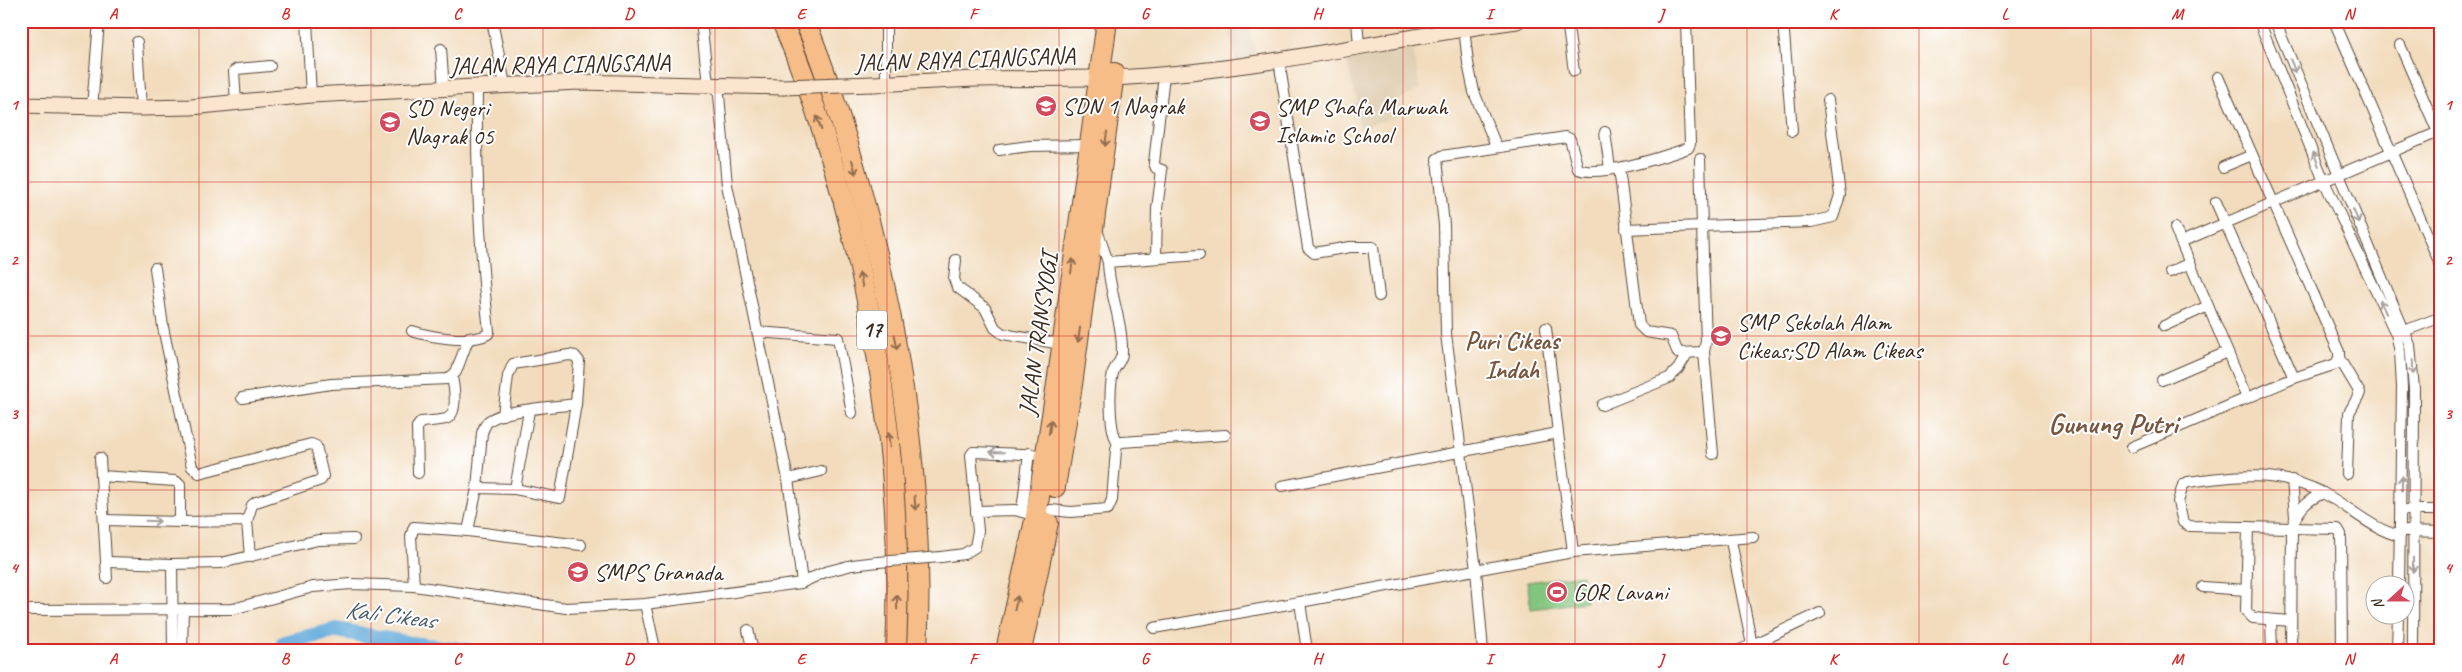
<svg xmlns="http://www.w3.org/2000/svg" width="2462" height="672" viewBox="0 0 2462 672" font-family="Caveat,sans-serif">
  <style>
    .built { fill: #dfceb1 }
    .green { fill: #81c57f; stroke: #5e784e }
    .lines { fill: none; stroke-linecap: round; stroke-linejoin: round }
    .river { stroke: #65acdb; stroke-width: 16 }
    .street-casing { stroke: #564536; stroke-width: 12 }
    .secondary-casing { stroke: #564536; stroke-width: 17 }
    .highway-casing { stroke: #564536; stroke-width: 22 }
    .street { stroke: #fff; stroke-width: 10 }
    .secondary { stroke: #fce5cf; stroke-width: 15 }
    .highway { stroke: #f7bd88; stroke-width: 20 }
    .street-bridge-casing { stroke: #564536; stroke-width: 12; stroke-linecap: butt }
    .secondary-bridge-casing { stroke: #564536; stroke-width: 17; stroke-linecap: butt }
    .street-bridge { stroke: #fff; stroke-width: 10 }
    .secondary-bridge { stroke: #fce5cf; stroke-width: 15 }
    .oneway { stroke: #a79f9a }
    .oneway2 { stroke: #906c4e }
    .grid { fill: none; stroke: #d62828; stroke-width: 1; stroke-opacity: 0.55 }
    .labels { text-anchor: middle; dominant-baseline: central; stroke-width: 4; stroke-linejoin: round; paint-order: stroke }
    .shield { fill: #fff; stroke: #766a62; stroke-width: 1 }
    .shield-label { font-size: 22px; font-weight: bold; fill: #3b2a1e }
    .street-label { font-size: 24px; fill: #3b2a1e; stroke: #fff }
    .poi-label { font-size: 24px; fill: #3b2a1e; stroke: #fff; text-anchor: start }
    .neighbourhood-label { font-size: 25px; font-weight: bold; fill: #79563e; stroke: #fff }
    .water-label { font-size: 25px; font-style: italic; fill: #4c5e6a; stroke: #fff }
    .district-label { font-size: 29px; font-weight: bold; fill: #79563e; stroke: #fff }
    .neatline { fill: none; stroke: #d62828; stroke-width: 2 }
    .grid-label { font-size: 16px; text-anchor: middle; font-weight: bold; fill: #d62828 }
  </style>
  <rect width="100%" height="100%" fill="#fff"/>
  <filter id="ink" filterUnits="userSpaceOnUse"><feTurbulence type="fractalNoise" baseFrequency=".02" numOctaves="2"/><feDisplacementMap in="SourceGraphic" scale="10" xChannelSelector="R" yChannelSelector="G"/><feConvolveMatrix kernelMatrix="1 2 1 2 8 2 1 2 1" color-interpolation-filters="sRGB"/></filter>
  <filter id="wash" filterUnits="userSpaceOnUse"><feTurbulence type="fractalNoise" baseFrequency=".0096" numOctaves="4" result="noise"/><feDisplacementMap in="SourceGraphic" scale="20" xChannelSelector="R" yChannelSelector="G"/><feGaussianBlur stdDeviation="1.12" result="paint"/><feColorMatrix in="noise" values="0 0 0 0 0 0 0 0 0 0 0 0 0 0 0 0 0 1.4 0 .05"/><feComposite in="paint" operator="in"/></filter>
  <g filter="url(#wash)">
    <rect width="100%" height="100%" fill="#f2dcbd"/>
    <!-- built -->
    <g class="built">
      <polygon points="1227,21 1248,21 1257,60 1236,63"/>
      <polygon points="1412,43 1420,89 1399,100 1400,116 1359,127 1354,103 1357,101 1345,56"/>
    </g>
    <!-- green -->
    <polygon class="green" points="1582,575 1586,602 1531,609 1527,582"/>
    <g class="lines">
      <!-- river -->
      <polyline class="river" points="283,651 284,643 337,630 411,644 468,651"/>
    </g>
  </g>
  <g filter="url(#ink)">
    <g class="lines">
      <!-- street casing -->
      <g class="street-casing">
        <g id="street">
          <polyline points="307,21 311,95"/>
          <polyline points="492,21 505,85"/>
          <polyline points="701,21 708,84"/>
          <polyline points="886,21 886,84"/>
          <polyline points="1357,21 1359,45"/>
          <polyline points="1567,21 1574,71"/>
          <polyline points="1783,21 1792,131"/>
          <polyline points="2259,21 2324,181 2396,334 2400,352 2402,387 2399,584"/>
          <polyline points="2275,21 2410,345 2414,389 2413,651"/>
          <polyline points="2335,23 2441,266"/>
          <polyline points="1464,28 1468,63 1474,92 1496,146"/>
          <polyline points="137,42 141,108"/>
          <polyline points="2400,45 2440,137"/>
          <polyline points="441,49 444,89"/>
          <polyline points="1279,60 1308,248 1314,253 1350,247 1373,247 1379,296"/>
          <polyline points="718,84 727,185 788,479 802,582"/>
          <polyline points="236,103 234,71 237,69 270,66"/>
          <polyline points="92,108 99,21"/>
          <polyline points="1605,132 1610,169"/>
          <polyline points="999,150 1030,146 1089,145"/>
          <polyline points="2223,167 2252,155"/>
          <polyline points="1619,168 1639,325 1646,332 1671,336 1678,353 1704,352 1706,341 1702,226 1811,222 1833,217 1840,195 1828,100"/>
          <polyline points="2216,202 2294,378"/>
          <polyline points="2175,228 2247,398"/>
          <polyline points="1626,229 1702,226 1700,159"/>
          <polyline points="1097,230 1108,262"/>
          <polyline points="2181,242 2441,131"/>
          <polyline points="1156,258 1157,209 1162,170 1156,168 1154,163 1164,75"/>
          <polyline points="956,260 954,279 957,287 985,308 995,328 1003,334 1061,344"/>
          <polyline points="155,268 163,327 192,467 199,473 311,444 316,446 323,476 321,480 256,502 252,505 247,521"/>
          <polyline points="2170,272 2190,263"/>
          <polyline points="2164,326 2208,306"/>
          <polyline points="1546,328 1558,433"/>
          <path d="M412,331C431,337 470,344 488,334L489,331C479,249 476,169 477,87"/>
          <polyline points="757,332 838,338 852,413"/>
          <polyline points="2399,333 2441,317"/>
          <polyline points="1704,352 1713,454"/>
          <polyline points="2339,358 2360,393 2349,413 2347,474"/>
          <polyline points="2162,380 2227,352"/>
          <polyline points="242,398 331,384 448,379 456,372 469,337"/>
          <polyline points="1602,405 1669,378 1678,369 1687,354"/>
          <path d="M1118,444C1109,430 1109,389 1113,373C1115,365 1122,361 1122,353C1123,322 1109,293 1108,262L1199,255"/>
          <polyline points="2132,447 2294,378 2336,364 2339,358 2339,352 2218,77"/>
          <polyline points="100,458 107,578"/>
          <path d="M418,473L417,427L421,422C428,421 438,421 446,419C459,414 454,387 452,377"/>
          <polyline points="101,476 175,481 180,484 180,522"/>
          <polyline points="788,479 821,471"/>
          <polyline points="2292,480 2295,517"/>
          <polyline points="1282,486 1558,433 1573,552"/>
          <path d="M477,488L482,433C484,428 485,423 490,420C507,409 555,407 576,404L579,361L575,356L569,355L513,364L508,376L503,415"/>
          <polyline points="515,489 529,411"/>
          <polyline points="1051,510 1071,512 1108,509 1112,500 1116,450 1118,444 1122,442 1225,435"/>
          <polyline points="2407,510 2441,510"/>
          <polyline points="976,511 1015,510 1036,516"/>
          <polyline points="1022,511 1029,453"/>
          <polyline points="104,520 180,522 247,521 250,557"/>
          <polyline points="2248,527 2246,611 2253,618 2291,621"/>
          <polyline points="468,531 477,488 515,489 560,498 576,404"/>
          <polyline points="2407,531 2441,532"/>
          <polyline points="1731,541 1752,645 1737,651"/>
          <polyline points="941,557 964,554 975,547 978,531 971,455 973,452 1046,455"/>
          <polyline points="108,562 172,564"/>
          <polyline points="414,586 411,536 414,527 468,531 581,545"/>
          <polyline points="2203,587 2246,590"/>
          <polyline points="645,604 655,648 660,651"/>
          <polyline points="21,610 233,609 313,587 351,584 414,586 566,608 645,604 801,583 825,572 852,565 878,562"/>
          <polyline points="2271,621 2272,651"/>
          <polyline points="1154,628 1300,602"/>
          <polyline points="748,630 753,651"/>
          <polyline points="1752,645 1820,613"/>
          <polyline points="173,651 172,564 221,563 318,540 354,539"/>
          <polyline points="182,651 183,610"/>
          <polyline points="739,651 752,648"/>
          <polyline points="1307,651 1300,602 1573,552 1753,537"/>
          <path d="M1483,651L1476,570L1446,334L1444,225L1437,159L1442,156L1566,137L1570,139L1578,169C1599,178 1666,156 1688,148L1690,144L1686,21"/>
          <path d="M2291,651L2292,527C2298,509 2306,501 2323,493"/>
          <path d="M2342,651L2341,534L2338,529L2189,526L2183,522L2178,502L2183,485L2188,482C2235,475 2279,470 2323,493C2350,507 2371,529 2400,536"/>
          <polyline points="2397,651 2398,614"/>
        </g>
      </g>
      <!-- secondary casing -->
      <g class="secondary-casing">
        <g id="secondary">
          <path d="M1114,78C1250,72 1383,39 1517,21"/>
          <polyline points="873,84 975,79 1100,78"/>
          <polyline points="21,105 141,108 191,107 311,95 579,82 782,87"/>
        </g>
      </g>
      <!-- highway casing -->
      <g class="highway-casing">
        <g id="highway">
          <path d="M782,21C862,213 906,443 896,651"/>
          <path d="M805,21C827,74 844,128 859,183C901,335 925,492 917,651"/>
          <polyline points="1055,487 1072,385 1114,73"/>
          <polyline points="1006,651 1036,516 1057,384 1107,21"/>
          <polyline points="1021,651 1048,523"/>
        </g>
      </g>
      <!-- street -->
      <use href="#street" class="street"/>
      <!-- secondary -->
      <use href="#secondary" class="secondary"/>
      <!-- highway -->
      <use href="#highway" class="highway"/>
      <!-- street-bridge casing -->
      <g class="street-bridge-casing">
        <polyline id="street-bridge" points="878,562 941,557"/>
      </g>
      <!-- secondary-bridge casing -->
      <g class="secondary-bridge-casing">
        <polyline id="secondary-bridge" points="782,87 873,84"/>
      </g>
      <!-- street-bridge -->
      <use href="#street-bridge" class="street-bridge"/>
      <!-- secondary-bridge -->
      <use href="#secondary-bridge" class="secondary-bridge"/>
    </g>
    <!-- one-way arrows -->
    <defs><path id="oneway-shaft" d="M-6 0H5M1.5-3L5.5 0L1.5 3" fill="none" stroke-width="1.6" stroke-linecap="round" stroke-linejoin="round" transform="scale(1.25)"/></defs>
    <g class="oneway">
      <use href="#oneway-shaft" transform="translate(2293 66) rotate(68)"/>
      <use href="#oneway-shaft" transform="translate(2316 159) rotate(-112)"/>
      <use href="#oneway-shaft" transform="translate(2356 216) rotate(66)"/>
      <use href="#oneway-shaft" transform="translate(2383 307) rotate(-115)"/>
      <use href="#oneway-shaft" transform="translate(2413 367) rotate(88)"/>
      <use href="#oneway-shaft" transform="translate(997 452) rotate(-179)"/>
      <use href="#oneway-shaft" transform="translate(2402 483) rotate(-90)"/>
      <use href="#oneway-shaft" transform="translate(153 521) rotate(2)"/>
      <use href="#oneway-shaft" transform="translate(2413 565) rotate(90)"/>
    </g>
    <g class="oneway2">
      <use href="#oneway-shaft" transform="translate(819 123) rotate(-109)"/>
      <use href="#oneway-shaft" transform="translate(1106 139) rotate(98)"/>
      <use href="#oneway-shaft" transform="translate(854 167) rotate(74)"/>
      <use href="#oneway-shaft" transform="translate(1072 266) rotate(-82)"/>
      <use href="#oneway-shaft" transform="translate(861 280) rotate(-102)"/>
      <use href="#oneway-shaft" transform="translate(1079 335) rotate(98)"/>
      <use href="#oneway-shaft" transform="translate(896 342) rotate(80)"/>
      <use href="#oneway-shaft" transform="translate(1050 427) rotate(-81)"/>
      <use href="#oneway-shaft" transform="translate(889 440) rotate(-96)"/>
      <use href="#oneway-shaft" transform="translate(915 503) rotate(86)"/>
      <use href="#oneway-shaft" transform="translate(897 602) rotate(-91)"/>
      <use href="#oneway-shaft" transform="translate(1016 603) rotate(-78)"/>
    </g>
  </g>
  <!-- grid -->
  <path class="grid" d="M199,21V651M371,21V651M543,21V651M715,21V651M887,21V651M1059,21V651M1231,21V651M1403,21V651M1575,21V651M1747,21V651M1919,21V651M2091,21V651M2263,21V651M21,182H2441M21,336H2441M21,490H2441"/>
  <!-- icons -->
  <defs>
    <g id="school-disc" transform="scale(1.125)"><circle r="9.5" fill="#d1495b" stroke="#fff"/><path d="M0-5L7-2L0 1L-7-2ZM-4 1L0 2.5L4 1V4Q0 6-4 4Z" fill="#fff"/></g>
    <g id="stadium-disc" transform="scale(1.125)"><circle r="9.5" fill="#d1495b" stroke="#fff"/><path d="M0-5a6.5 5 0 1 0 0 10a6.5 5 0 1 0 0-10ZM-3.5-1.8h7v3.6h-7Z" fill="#fff"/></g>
  </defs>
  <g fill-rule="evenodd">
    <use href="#school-disc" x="1046" y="106"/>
    <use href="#school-disc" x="1260" y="121"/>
    <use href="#school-disc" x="390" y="122"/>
    <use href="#school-disc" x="1721" y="336"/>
    <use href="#school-disc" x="578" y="572"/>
    <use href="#stadium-disc" x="1557" y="592"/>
  </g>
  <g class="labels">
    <!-- shield labels -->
    <rect class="shield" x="857" y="310.5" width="30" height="39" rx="4"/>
    <g class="shield-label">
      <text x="872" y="330">17</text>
    </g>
    <!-- street labels -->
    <g class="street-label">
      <text transform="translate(965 59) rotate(-2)">JALAN RAYA CIANGSANA</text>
      <text transform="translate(560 64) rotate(-1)">JALAN RAYA CIANGSANA</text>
      <text transform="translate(1038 334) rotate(-82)">JALAN TRANSYOGI</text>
    </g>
    <!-- poi labels -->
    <g class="poi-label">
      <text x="1062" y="106">SDN 1 Nagrak</text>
      <text x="1276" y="107">SMP Shafa Marwah<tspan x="1276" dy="28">Islamic School</tspan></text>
      <text x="406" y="108">SD Negeri<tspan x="406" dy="28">Nagrak 05</tspan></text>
      <text x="1737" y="322">SMP Sekolah Alam<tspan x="1737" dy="28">Cikeas;SD Alam Cikeas</tspan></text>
      <text x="594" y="572">SMPS Granada</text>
      <text x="1573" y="592">GOR Lavani</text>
    </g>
    <!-- neighbourhood labels -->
    <g class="neighbourhood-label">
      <text x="1512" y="341">Puri Cikeas<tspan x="1512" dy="29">Indah</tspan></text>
    </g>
    <!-- water labels -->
    <g class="water-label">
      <text transform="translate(390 615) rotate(7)">Kali Cikeas</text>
    </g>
    <!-- district labels -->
    <g class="district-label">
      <text x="2113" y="423">Gunung Putri</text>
    </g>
  </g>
  <!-- margin -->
  <rect width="2462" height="672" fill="none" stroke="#fff" stroke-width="55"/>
  <!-- north arrow -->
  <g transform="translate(2390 600) rotate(249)"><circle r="24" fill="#ffffff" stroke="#b1aaa5"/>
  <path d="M0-4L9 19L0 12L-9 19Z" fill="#d1495b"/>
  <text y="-8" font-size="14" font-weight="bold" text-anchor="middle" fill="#3b2a1e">N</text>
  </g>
  <rect x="28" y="28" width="2406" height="616" class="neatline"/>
  <g class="grid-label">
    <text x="113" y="19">A</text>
    <text x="285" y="19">B</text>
    <text x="457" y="19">C</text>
    <text x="629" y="19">D</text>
    <text x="801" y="19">E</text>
    <text x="973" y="19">F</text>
    <text x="1145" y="19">G</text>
    <text x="1317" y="19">H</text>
    <text x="1489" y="19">I</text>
    <text x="1661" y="19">J</text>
    <text x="1833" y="19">K</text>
    <text x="2005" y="19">L</text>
    <text x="2177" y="19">M</text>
    <text x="2349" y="19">N</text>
    <text x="14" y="110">1</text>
    <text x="2448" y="110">1</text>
    <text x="14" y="265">2</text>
    <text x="2448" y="265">2</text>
    <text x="14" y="419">3</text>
    <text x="2448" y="419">3</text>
    <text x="14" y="573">4</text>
    <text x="2448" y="573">4</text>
    <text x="113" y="664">A</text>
    <text x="285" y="664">B</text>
    <text x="457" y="664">C</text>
    <text x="629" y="664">D</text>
    <text x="801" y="664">E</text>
    <text x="973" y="664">F</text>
    <text x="1145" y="664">G</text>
    <text x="1317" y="664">H</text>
    <text x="1489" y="664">I</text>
    <text x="1661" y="664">J</text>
    <text x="1833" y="664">K</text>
    <text x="2005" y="664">L</text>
    <text x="2177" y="664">M</text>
    <text x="2349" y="664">N</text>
  </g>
</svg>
